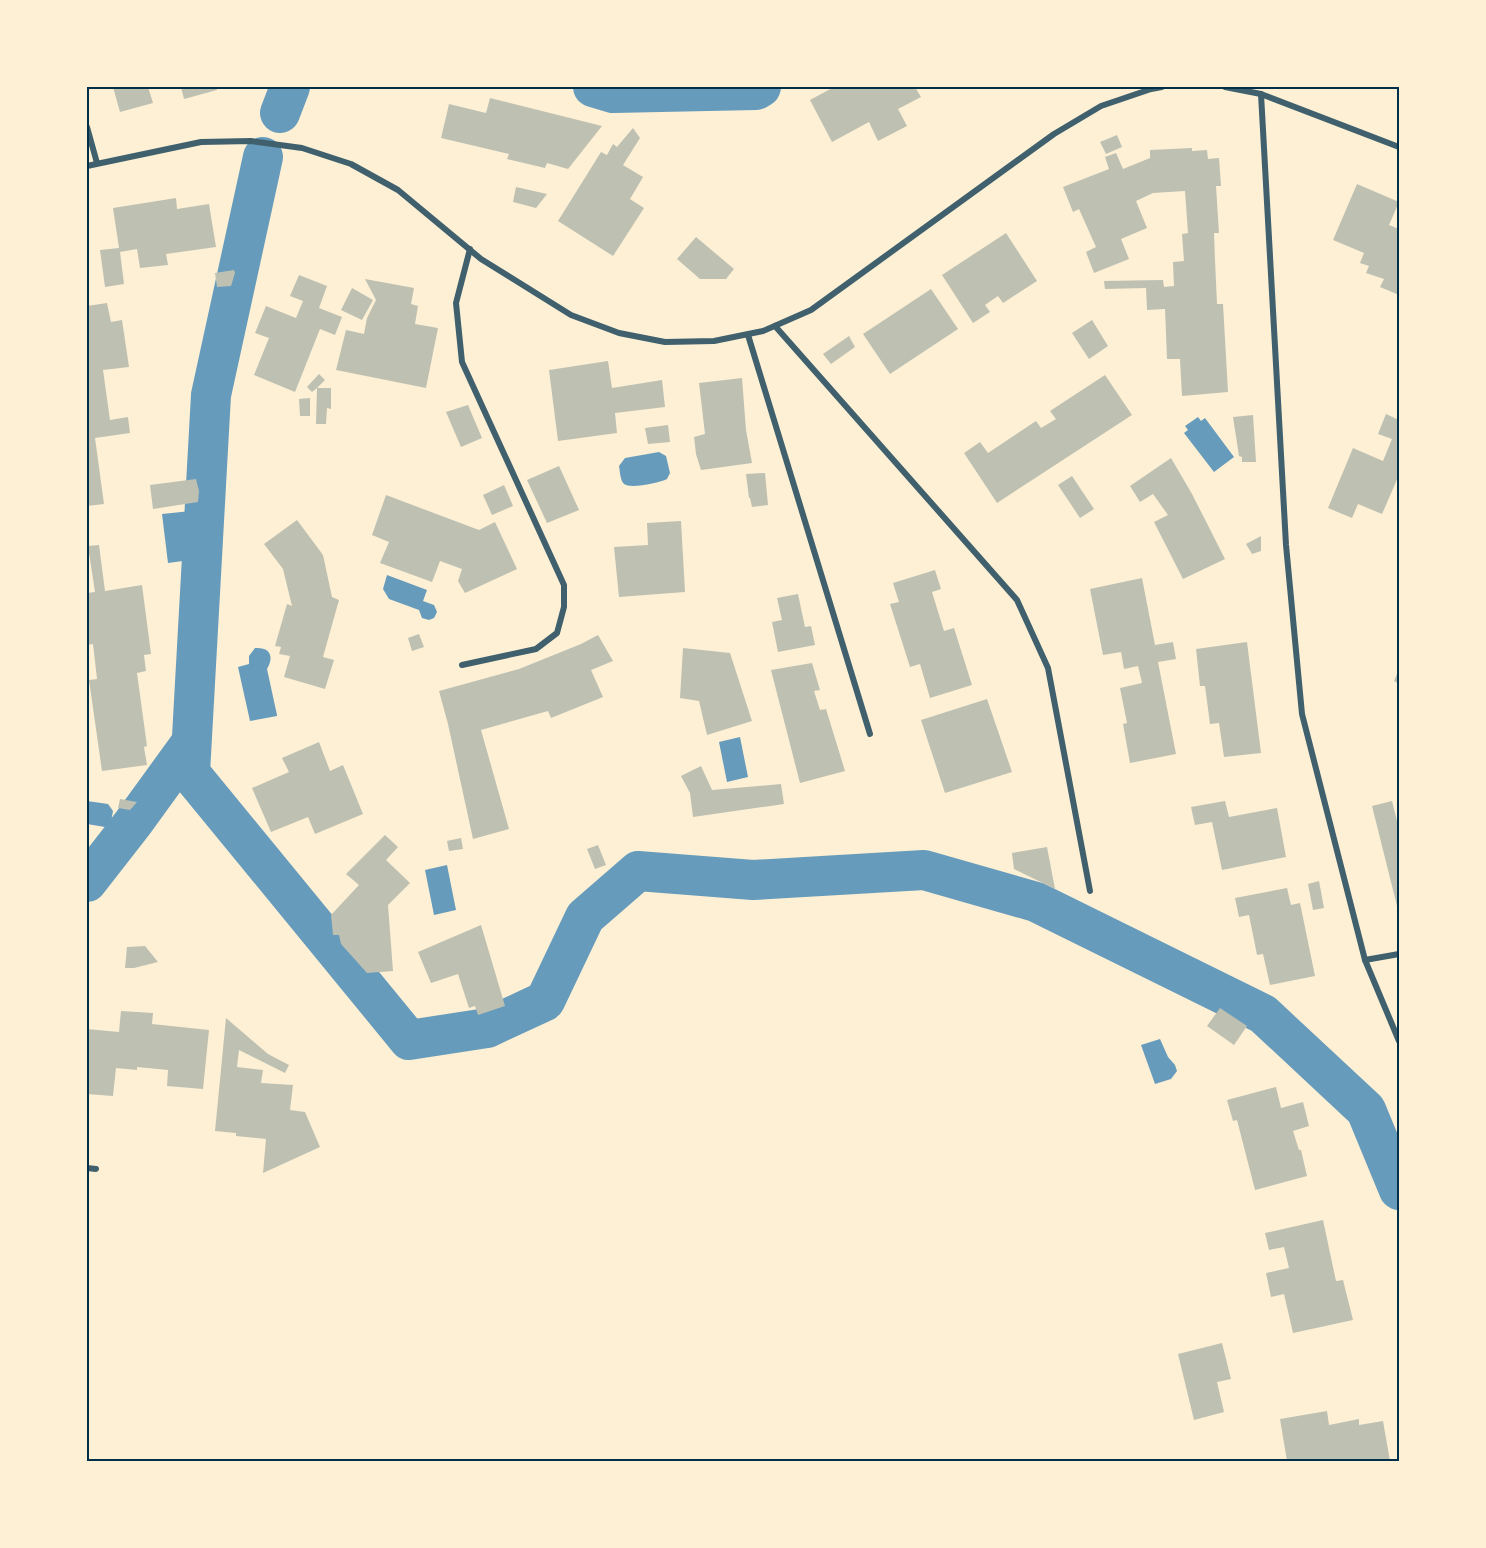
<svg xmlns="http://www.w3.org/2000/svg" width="1486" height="1548" viewBox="0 0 1486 1548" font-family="Georgia,serif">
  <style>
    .water { fill: #669bbc }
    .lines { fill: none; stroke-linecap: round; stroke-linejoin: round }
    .canal { stroke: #669bbc; stroke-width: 40 }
    .building { fill: #bec0b2 }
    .minor { stroke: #3f606c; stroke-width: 6 }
    .neatline { fill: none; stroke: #003049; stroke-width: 2 }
  </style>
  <rect width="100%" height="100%" fill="#fdf0d5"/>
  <!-- water -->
  <g class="water">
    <polygon points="1198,417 1201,421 1205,418 1234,457 1214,472 1184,433 1188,430 1185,426"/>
    <path d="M659,452L666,456L670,473L667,479C659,483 630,489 624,484C620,480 620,471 619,466L625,458Z"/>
    <polygon points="191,511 192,512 190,560 168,563 162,514"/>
    <polygon points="387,575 427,590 423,601 434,605 437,612 434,618 429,620 422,618 419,610 389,599 383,589"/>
    <path d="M255,648C271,647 274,657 267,669L277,715V716L250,721L238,667L249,664V656Z"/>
    <polygon points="740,737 748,777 727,782 719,742"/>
    <polygon points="87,801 108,804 113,811 111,822 105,827 87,824"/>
    <polygon points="447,865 456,910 434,915 425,870"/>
    <polygon points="1160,1039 1168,1057 1175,1065 1177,1071 1171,1079 1155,1084 1141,1045"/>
  </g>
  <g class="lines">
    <!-- canal -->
    <g class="canal">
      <polyline points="593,87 613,93 756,90 761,87"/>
      <polyline points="280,113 290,87"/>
      <polyline points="263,157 211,395 190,773 409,1040 487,1028 545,1001 585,917 638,871 753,880 924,870 1036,902 1263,1014 1366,1110 1399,1190"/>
      <polyline points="87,882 133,823 191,743"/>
    </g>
  </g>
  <!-- building -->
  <g class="building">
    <polygon points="113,87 148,87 153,103 120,112"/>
    <polygon points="181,87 216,87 217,90 184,99"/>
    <polygon points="834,87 915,87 921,97 898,109 907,126 878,141 869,122 832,142 810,100"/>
    <polygon points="490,98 602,126 568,169 547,163 545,168 507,159 509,154 441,138 449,104 486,113"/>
    <polygon points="633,128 640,138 623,165 643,177 630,199 644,208 613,256 558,221 601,152 607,155 613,144 617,147"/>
    <polygon points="1117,135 1122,147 1106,154 1100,142"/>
    <polygon points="1192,148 1192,151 1207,150 1208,159 1219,158 1221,186 1216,186 1219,233 1214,233 1215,260 1217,304 1223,304 1228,392 1182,396 1180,359 1167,359 1165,309 1147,310 1146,288 1105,289 1104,281 1163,280 1164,287 1174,286 1173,262 1184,261 1182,234 1188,233 1185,191 1153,193 1136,201 1147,228 1121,239 1129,259 1094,273 1086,252 1096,247 1079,209 1073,212 1063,187 1109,169 1105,157 1116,153 1123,169 1150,158 1150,150"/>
    <polygon points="1357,184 1399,202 1389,225 1399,229 1399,295 1380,287 1384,279 1366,273 1369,266 1360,263 1364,253 1333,240"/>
    <polygon points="516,187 547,194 536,208 513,202"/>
    <polygon points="176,198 177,209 209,204 216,247 166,254 168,265 140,268 137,249 120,252 124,284 105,287 100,250 119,248 113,208"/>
    <polygon points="1006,233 1037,281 1003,303 998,296 985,305 990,312 973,323 942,275"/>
    <polygon points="696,237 734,269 726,279 700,279 677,259"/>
    <polygon points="234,270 235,273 231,286 217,287 215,273"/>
    <polygon points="299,275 327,286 319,308 342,317 335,335 320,329 295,392 254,375 269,338 255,333 266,306 296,318 303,301 290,296"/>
    <polygon points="365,279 414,288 411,304 418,306 415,324 438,328 426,388 336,370 346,330 364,334 367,318 376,300"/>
    <polygon points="352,288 373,300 362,320 341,310"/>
    <polygon points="931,289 958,329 890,374 863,334"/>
    <polygon points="107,303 111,322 122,320 129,367 103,370 110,420 128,417 130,433 95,438 104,504 87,506 87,306"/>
    <polygon points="1092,320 1108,346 1089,359 1072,333"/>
    <polygon points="849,336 855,347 831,364 823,354"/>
    <polygon points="608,361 612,388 662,380 665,407 615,413 617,433 558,441 549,370"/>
    <polygon points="319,374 325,380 317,388 331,388 331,409 327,408 326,424 316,424 317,388 312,392 307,387"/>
    <polygon points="1105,375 1132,415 997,503 964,453 980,442 988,453 1036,421 1041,428 1056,419 1050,411"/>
    <polygon points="742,378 746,430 752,463 701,470 696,454 694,437 705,434 699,383"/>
    <polygon points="310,398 310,416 300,416 299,399"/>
    <polygon points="468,405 482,438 461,447 446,412"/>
    <polygon points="1386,414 1399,420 1399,475 1382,514 1358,504 1352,518 1328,508 1353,448 1383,461 1392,439 1378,434"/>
    <polygon points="1253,415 1256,462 1242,462 1242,457 1239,456 1233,417"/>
    <polygon points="668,425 670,442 648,444 645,428"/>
    <polygon points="1171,458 1192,494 1225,559 1183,579 1154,522 1168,515 1153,494 1140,502 1130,486"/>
    <polygon points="559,466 579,510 547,523 527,480"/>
    <polygon points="765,473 768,505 752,507 750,498 749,498 746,474"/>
    <polygon points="1072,476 1094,509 1080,518 1058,485"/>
    <polygon points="196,479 199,491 198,502 153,509 150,485"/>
    <polygon points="504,485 513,506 492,515 483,495"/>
    <polygon points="386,495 479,530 495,522 517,569 465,593 458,581 462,569 440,561 432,582 380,563 389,542 372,535"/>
    <polygon points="297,520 323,555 332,597 339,600 323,657 334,660 325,689 284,677 290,656 279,654 281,647 275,646 287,604 292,606 283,569 264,544"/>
    <polygon points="681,521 685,592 619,597 614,547 648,545 647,523"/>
    <polygon points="1261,536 1261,551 1252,554 1246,544"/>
    <polygon points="99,545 105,591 142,585 151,654 144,655 146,671 137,673 147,746 144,747 147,765 102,771 89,680 97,679 93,644 87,645 87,593 95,592 88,546"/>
    <polygon points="935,570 941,589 932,592 944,631 954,628 972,685 930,698 920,664 910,667 890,604 899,602 893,583"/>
    <polygon points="1142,578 1155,645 1173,642 1176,659 1158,662 1176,754 1130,763 1123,724 1127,723 1120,688 1142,683 1138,666 1124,669 1121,652 1103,655 1090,589"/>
    <polygon points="798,594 805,627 811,626 815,645 778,652 772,622 782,620 777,598"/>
    <polygon points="419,634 424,647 412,651 408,638"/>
    <polygon points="598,635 613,661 591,670 603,697 551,718 548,711 481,730 509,829 473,839 448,724 439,691 519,669 581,644"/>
    <polygon points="1247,642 1261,753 1224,757 1219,723 1210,724 1205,686 1200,686 1196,649"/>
    <polygon points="683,648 730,653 752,721 707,735 699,701 680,698"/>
    <polygon points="812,663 820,690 814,691 820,710 826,709 845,771 800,783 771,670"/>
    <polygon points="1399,669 1399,684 1394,681"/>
    <polygon points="987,699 1012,772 945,793 921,720"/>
    <polygon points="319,742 330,771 343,765 363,814 315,834 308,817 271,832 252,788 289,772 282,758"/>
    <polygon points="701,766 712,790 781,784 784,804 693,817 690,793 681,776"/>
    <polygon points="120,799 137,802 130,810 118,808"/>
    <polygon points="1225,801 1229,817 1277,808 1286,857 1222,870 1212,822 1195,825 1191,807"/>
    <polygon points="1392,801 1397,821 1399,821 1398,910 1372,806"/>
    <polygon points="385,835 398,847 386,860 410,883 388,905 393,971 367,973 341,944 339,935 333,935 331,915 359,885 346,874"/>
    <polygon points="461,838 463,849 449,851 447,841"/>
    <polygon points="598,845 606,865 595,869 587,849"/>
    <polygon points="1047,847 1055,889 1014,869 1012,853"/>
    <polygon points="1319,881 1324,908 1313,910 1308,884"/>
    <polygon points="1287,888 1291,905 1300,903 1315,976 1270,985 1263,954 1257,955 1249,915 1239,917 1235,898"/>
    <polygon points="481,925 505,1006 478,1015 475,1006 469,1008 458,974 431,983 418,952"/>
    <polygon points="145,946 158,962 134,968 125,968 127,947"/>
    <polygon points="1220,1008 1247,1026 1234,1045 1207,1026"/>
    <polygon points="121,1011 153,1013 152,1024 209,1030 203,1089 167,1086 168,1070 137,1067 137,1070 116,1068 113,1096 87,1094 87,1029 119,1032"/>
    <polygon points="226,1018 268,1054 289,1065 285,1073 239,1050 237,1067 263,1070 261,1083 293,1085 290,1110 305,1112 320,1147 263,1173 266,1139 236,1136 236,1133 215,1131"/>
    <polygon points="1276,1087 1281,1108 1303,1102 1309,1126 1293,1131 1299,1150 1301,1150 1307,1176 1255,1190 1237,1120 1233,1121 1227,1100"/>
    <polygon points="1323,1220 1336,1281 1343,1280 1353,1320 1293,1333 1284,1294 1271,1297 1266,1273 1289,1268 1284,1247 1269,1250 1265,1233"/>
    <polygon points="1222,1343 1231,1379 1217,1382 1224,1412 1194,1420 1178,1354"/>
    <polygon points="1327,1411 1329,1425 1359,1419 1359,1425 1383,1421 1390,1461 1287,1461 1280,1419"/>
  </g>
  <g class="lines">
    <!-- minor -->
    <g class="minor">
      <polyline points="1225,87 1261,94 1399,147"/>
      <polyline points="1261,94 1286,545 1302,714 1365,960 1399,1041"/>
      <polyline points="87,127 97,163"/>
      <polyline points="87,166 201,142 251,141 302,148 351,164 398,190 481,259 571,315 619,333 665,342 714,341 763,331 811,310 1054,134 1101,106 1151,89 1162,87"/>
      <polyline points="775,326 1017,600 1048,668 1090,891"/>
      <polyline points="748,335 870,734"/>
      <polyline points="462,665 536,649 557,633 564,607 564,585 462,362 456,303 470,249"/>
      <polyline points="1365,960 1399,954"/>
      <polyline points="87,1168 96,1169"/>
    </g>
  </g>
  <!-- border -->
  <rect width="1486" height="1548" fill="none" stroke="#fdf0d5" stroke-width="177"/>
  <rect x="88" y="88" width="1310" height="1372" class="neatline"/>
</svg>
